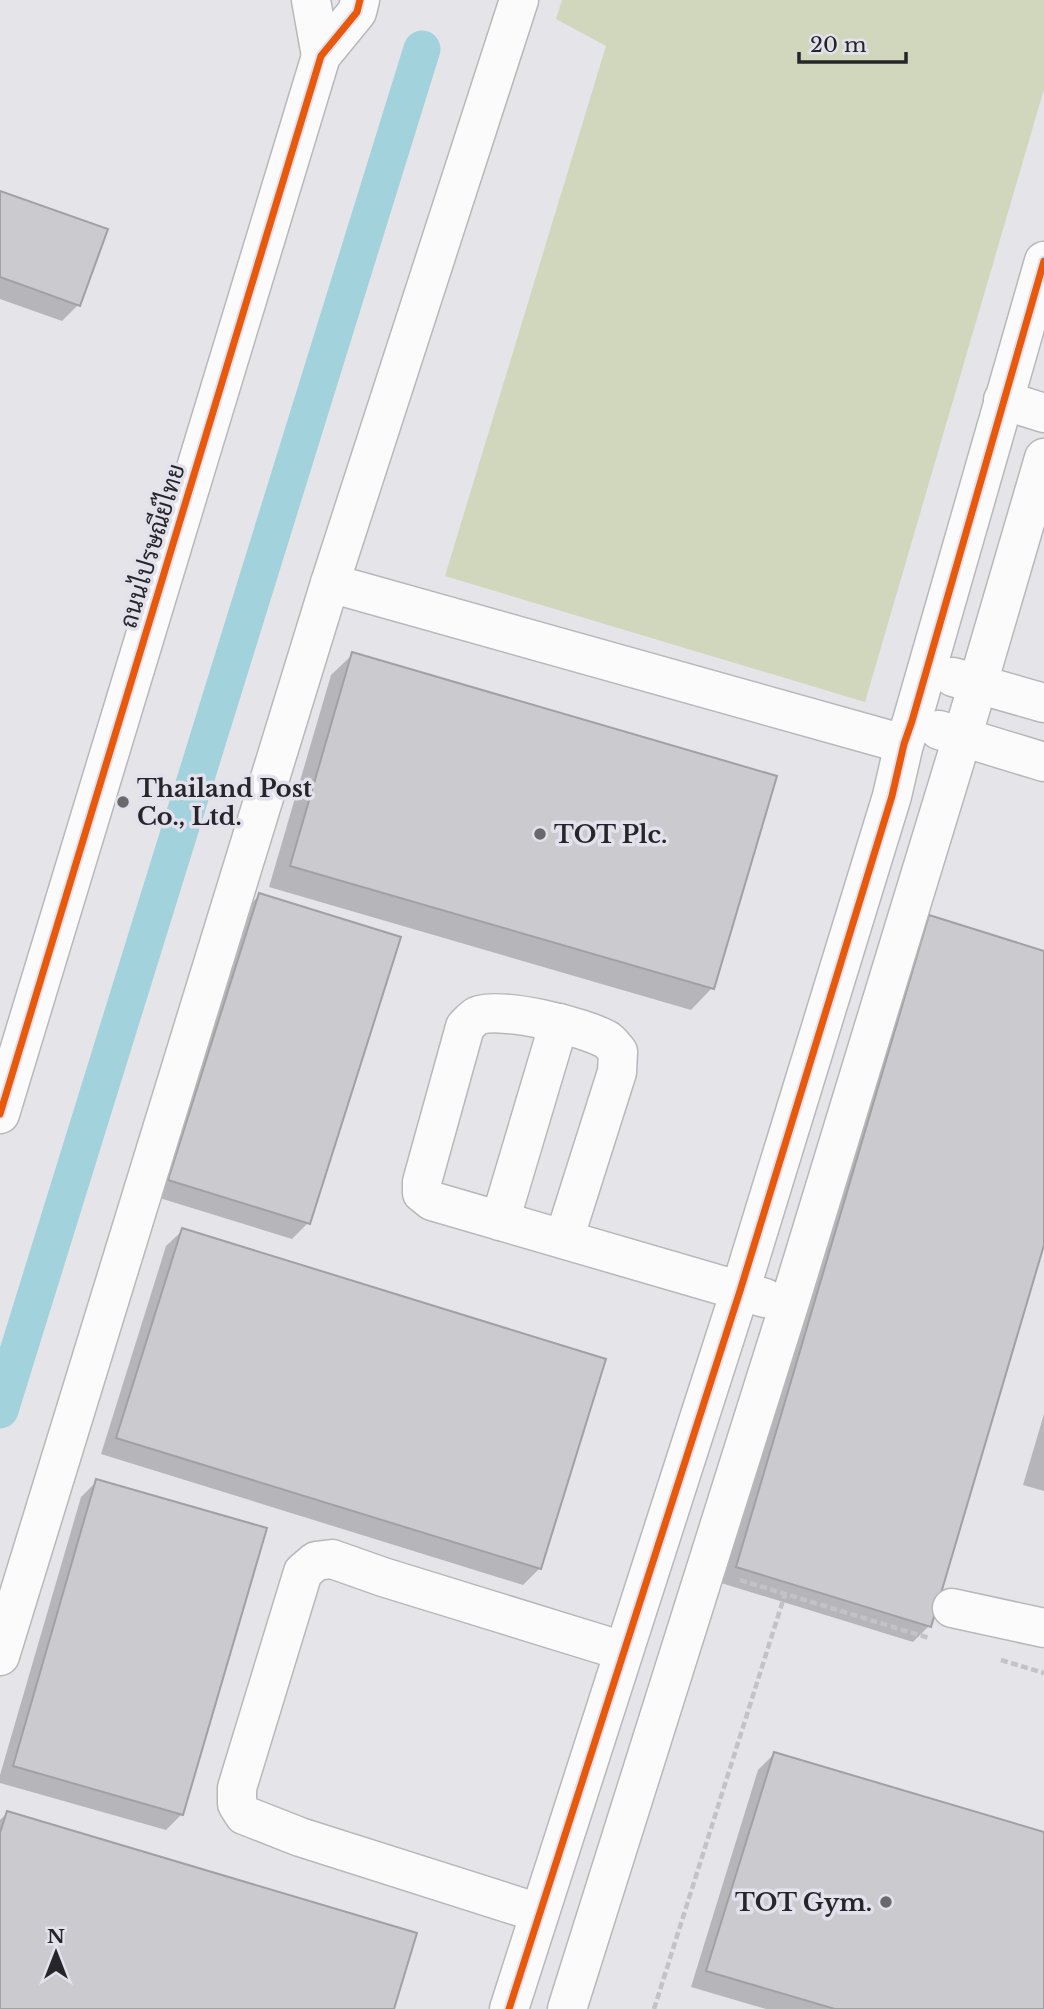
<svg xmlns="http://www.w3.org/2000/svg" width="1044" height="2009" viewBox="0 0 1044 2009" font-family="'Libre Baskerville',Sarabun,serif">
  <style>
    .green { fill: #d0d7bc }
    .shadow { fill: #0003 }
    .lines { fill: none; stroke-linecap: round; stroke-linejoin: round }
    .canal { stroke: #a2d2dc; stroke-width: 37 }
    .building { fill: #cbcacf; stroke: #a1a1a5; stroke-width: 2 }
    .minor-casing { stroke: #b8b8bc; stroke-width: 41 }
    .path { stroke: #c3c2c5; stroke-width: 4.5; stroke-dasharray: 7 3.5; stroke-linecap: butt }
    .minor { stroke: #fbfbfc; stroke-width: 38 }
    .cycleway-casing { stroke: #e2e1ec; stroke-width: 11 }
    .cycleway { stroke: #e8590c; stroke-width: 7 }
    .poi-dot { fill: #68686d; stroke: #e2e1ec; stroke-width: 2.5 }
    .labels { text-anchor: middle; dominant-baseline: central; stroke-width: 7; stroke-linejoin: round; paint-order: stroke }
    .street-label { font-size: 24px; fill: #26262a; stroke: #e2e1ec }
    .poi-label { font-size: 24px; font-weight: bold; fill: #26262a; stroke: #e2e1ec; text-anchor: start }
  </style>
  <rect width="100%" height="100%" fill="#e4e4e9"/>
  <!-- green -->
  <polygon class="green" points="562,0 1044,0 1044,89 865,702 445,576 606,46 556,19"/>
  <!-- shadow -->
  <g class="shadow">
    <polygon points="0,192 78,305 62,321 0,299"/>
    <polygon points="353,654 712,988 691,1010 269,887 331,675"/>
    <polygon points="260,895 308,1223 292,1239 153,1196 243,911"/>
    <polygon points="929,917 1044,953 1044,1239 929,1626 913,1642 721,1583 913,933"/>
    <polygon points="183,1230 604,1360 539,1569 523,1585 101,1454 166,1246"/>
    <polygon points="1044,1414 1044,1491 1023,1485"/>
    <polygon points="97,1481 182,1814 166,1830 0,1783 0,1775 81,1497"/>
    <polygon points="774,1754 1044,1834 1044,2009 766,2009 691,1987 758,1770"/>
    <polygon points="7,1813 392,2009 0,2009 0,1820"/>
  </g>
  <g class="lines">
    <!-- canal -->
    <polyline class="canal" points="0,1410 422,49"/>
  </g>
  <!-- building -->
  <g class="building">
    <polygon points="0,191 108,229 80,306 0,277"/>
    <polygon points="352,652 777,776 714,989 290,866"/>
    <polygon points="259,893 401,937 310,1224 168,1180"/>
    <polygon points="929,915 1044,951 1044,1245 931,1627 736,1567"/>
    <polygon points="182,1228 606,1359 541,1569 116,1438"/>
    <polygon points="96,1479 267,1528 183,1815 13,1766"/>
    <polygon points="774,1752 1044,1832 1044,2009 835,2009 706,1971"/>
    <polygon points="7,1811 417,1933 394,2009 0,2009 0,1833"/>
  </g>
  <g class="lines">
    <!-- minor casing -->
    <g class="minor-casing">
      <g id="minor">
        <polyline points="311,0 321,56"/>
        <polyline points="1003,400 1044,413"/>
        <polyline points="330,583 904,744"/>
        <polyline points="953,677 1044,703"/>
        <polyline points="939,730 1044,762"/>
        <polyline points="0,1114 321,56 357,12 360,0"/>
        <polyline points="500,1221 559,1023"/>
        <path d="M564,1239L617,1072L618,1052C615,1048 611,1043 607,1040C585,1027 501,1006 477,1016C473,1018 469,1023 465,1027L422,1182V1193L432,1201L765,1298"/>
        <polyline points="952,1608 1044,1628"/>
        <polyline points="0,1656 330,583 519,0"/>
        <polyline points="539,1913 300,1837 244,1815 237,1804 237,1788 303,1572 316,1561 332,1559 383,1577 623,1651"/>
        <polyline points="509,2009 740,1291 892,796 904,744 912,721 1044,261"/>
        <polyline points="567,2009 789,1305 962,738 1044,458"/>
      </g>
    </g>
    <!-- path -->
    <g class="path">
      <polyline points="740,1580 929,1638"/>
      <polyline points="1001,1660 1044,1673"/>
      <polyline points="654,2009 785,1594"/>
    </g>
    <!-- minor -->
    <use href="#minor" class="minor"/>
    <!-- cycleway casing -->
    <g class="cycleway-casing">
      <g id="cycleway">
        <polyline points="0,1114 321,56 357,12 360,0"/>
        <polyline points="509,2009 740,1291 892,796 904,744 912,721 1044,261"/>
      </g>
    </g>
    <!-- cycleway -->
    <use href="#cycleway" class="cycleway"/>
  </g>
  <!-- markers -->
  <g class="poi-dot">
    <circle cx="123" cy="802" r="7"/>
    <circle cx="540" cy="834" r="7"/>
    <circle cx="886" cy="1902" r="7"/>
  </g>
  <g class="labels">
    <!-- street labels -->
    <g class="street-label">
      <text transform="translate(152 546) rotate(-73)">ถนนไปรษณีย์ไทย</text>
    </g>
    <!-- poi labels -->
    <g class="poi-label">
      <text x="137" y="788">Thailand Post<tspan x="137" dy="28">Co., Ltd.</tspan></text>
      <text x="554" y="834">TOT Plc.</text>
      <text x="872" y="1902" text-anchor="end">TOT Gym.</text>
    </g>
  </g>
  <!-- north arrow -->
  <g transform="translate(56 1953)" stroke="#e2e1ec" stroke-width="5" paint-order="stroke">
  <path d="M0-5L12 26L0 18L-12 26Z" fill="#26262a"/>
  <text y="-10" font-size="19" font-weight="bold" text-anchor="middle" fill="#26262a">N</text>
  </g>
  <!-- scale -->
  <path d="M799 52v10h107v-10" fill="none" stroke="#26262a" stroke-width="3.5"/>
  <text x="810" y="52" font-size="21" fill="#26262a" stroke="#e2e1ec" stroke-width="5" paint-order="stroke">20 m</text>
</svg>
